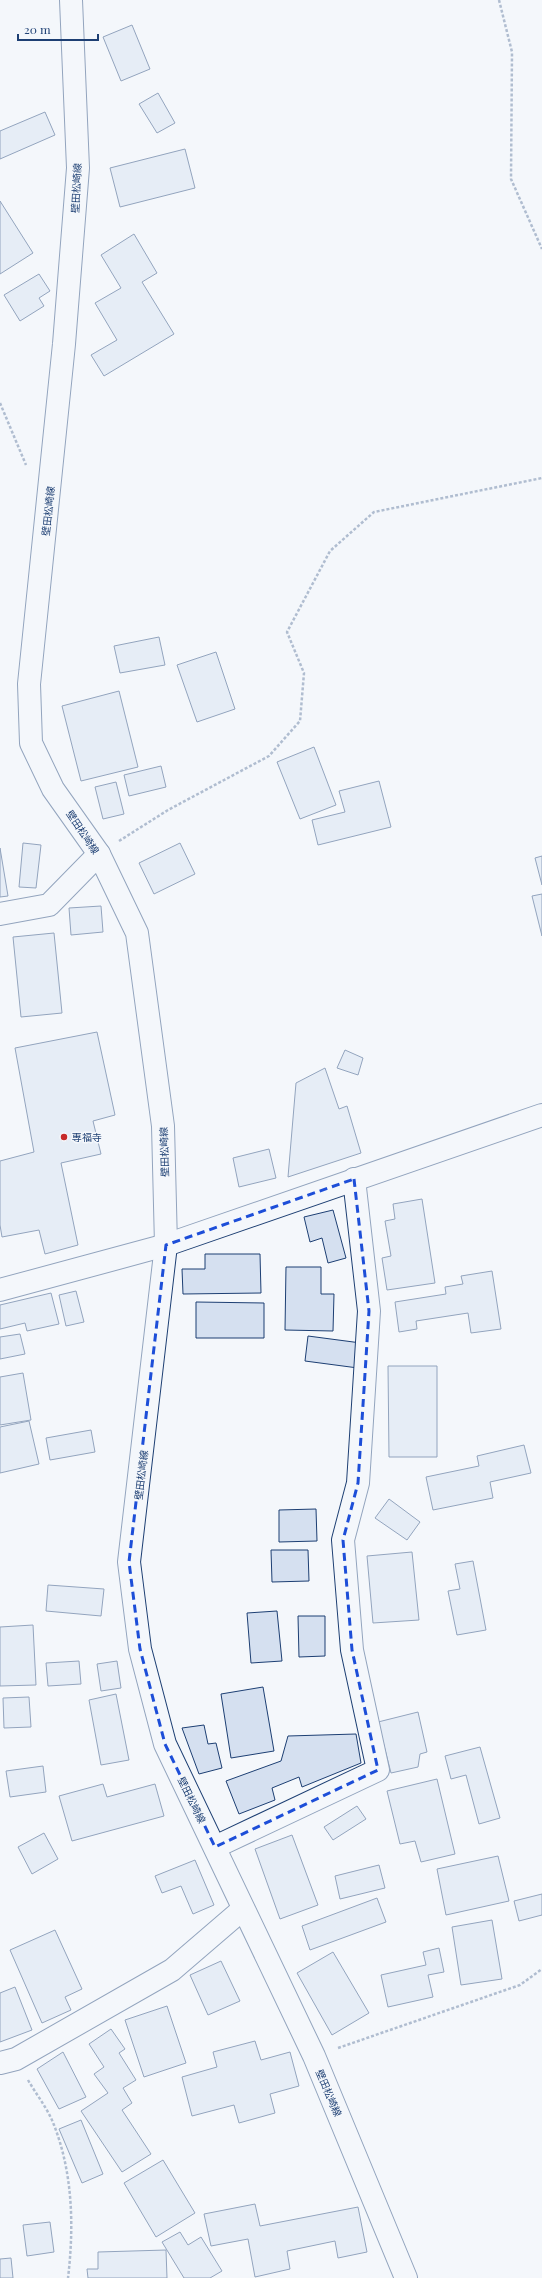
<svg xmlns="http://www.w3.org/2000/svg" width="542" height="2278" viewBox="0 0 542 2278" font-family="'Playfair Display','Noto Sans JP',serif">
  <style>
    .building { fill: #d5e0f0; stroke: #1d3f73 }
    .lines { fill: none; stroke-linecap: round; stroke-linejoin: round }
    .street-casing { stroke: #1d3f73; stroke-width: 24 }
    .secondary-casing { stroke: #1d3f73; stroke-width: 24 }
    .path { stroke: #5e769c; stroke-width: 2.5; stroke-dasharray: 3 2; stroke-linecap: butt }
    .street { stroke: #f4f7fb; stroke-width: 22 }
    .secondary { stroke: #f4f7fb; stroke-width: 22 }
    .marked { fill: none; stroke: #1d4ed8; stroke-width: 3; stroke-dasharray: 8 5; stroke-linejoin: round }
    .poi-dot { fill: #c62828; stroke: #f4f7fb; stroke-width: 1.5 }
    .labels { text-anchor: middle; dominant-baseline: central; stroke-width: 3; stroke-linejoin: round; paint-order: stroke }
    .street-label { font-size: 10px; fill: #1d3f73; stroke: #f4f7fb }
    .poi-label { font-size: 10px; fill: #1d3f73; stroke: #f4f7fb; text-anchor: start }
  </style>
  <rect width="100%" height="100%" fill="#f4f7fb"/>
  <!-- building -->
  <g class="building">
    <polygon points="132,25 150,69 121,81 103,37"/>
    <polygon points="158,93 175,123 157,133 139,104"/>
    <polygon points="45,112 55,135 0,159 0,131"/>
    <polygon points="185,149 195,188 120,207 110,168"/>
    <polygon points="0,201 33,253 0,274"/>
    <polygon points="134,234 157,273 142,282 174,334 104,376 91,355 117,340 95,303 121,288 101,255"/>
    <polygon points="39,274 50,291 39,298 44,306 20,321 4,295"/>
    <polygon points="159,637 165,665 120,673 114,646"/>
    <polygon points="216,652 235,709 197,722 177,665"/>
    <polygon points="119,691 138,767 81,781 62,706"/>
    <polygon points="314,747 336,805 300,819 277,762"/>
    <polygon points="161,766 166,787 129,796 124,775"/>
    <polygon points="379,781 391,827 318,845 312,820 345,812 339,791"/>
    <polygon points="116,782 124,814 103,819 95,787"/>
    <polygon points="23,843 41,845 36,888 19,887"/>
    <polygon points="180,843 195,874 154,894 139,863"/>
    <polygon points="0,848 8,896 0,897"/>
    <polygon points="542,856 542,885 535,858"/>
    <polygon points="542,894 542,936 532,896"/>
    <polygon points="101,906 103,932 71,935 69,908"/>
    <polygon points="54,933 62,1013 21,1017 13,937"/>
    <polygon points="97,1032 115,1115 93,1121 101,1154 61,1163 78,1245 45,1254 39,1230 2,1237 0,1225 0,1161 34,1152 15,1048"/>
    <polygon points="345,1050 363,1058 358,1075 337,1068"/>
    <polygon points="325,1068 339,1109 347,1106 361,1153 288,1177 296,1083"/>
    <polygon points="269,1149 276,1178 239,1187 233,1158"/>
    <polygon points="422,1199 435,1283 387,1290 382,1258 391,1256 385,1221 395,1219 393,1204"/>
    <polygon points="333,1210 346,1258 328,1263 322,1238 310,1242 304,1217"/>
    <polygon points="205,1254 260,1254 261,1293 183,1294 182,1269 205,1269"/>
    <polygon points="286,1267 321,1267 321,1294 334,1294 333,1331 285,1330"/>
    <polygon points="492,1271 501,1329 471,1333 468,1313 416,1321 417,1329 399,1332 395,1302 446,1294 445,1287 463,1284 461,1276"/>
    <polygon points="76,1291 84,1322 66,1326 59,1295"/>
    <polygon points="51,1293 59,1324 27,1331 25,1323 0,1329 0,1305"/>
    <polygon points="196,1302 264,1303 264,1338 196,1338"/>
    <polygon points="20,1334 25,1354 0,1359 0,1337"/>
    <polygon points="308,1336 361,1343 358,1368 305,1361"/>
    <polygon points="388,1366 437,1366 437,1457 389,1457"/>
    <polygon points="23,1373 31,1420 0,1425 0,1377"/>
    <polygon points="29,1421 39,1464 0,1473 0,1427"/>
    <polygon points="91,1430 95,1452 50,1460 46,1438"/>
    <polygon points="524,1445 531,1473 490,1482 493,1498 433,1510 426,1477 479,1466 477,1456"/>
    <polygon points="389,1499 420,1522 407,1540 375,1518"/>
    <polygon points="316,1509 317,1541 279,1542 279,1510"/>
    <polygon points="271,1550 308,1550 309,1581 272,1582"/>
    <polygon points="412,1552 419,1620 373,1623 367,1556"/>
    <polygon points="473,1561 486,1630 457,1635 448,1591 460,1589 455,1564"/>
    <polygon points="48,1585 104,1589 101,1616 46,1611"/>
    <polygon points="277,1611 282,1661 251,1663 247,1613"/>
    <polygon points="298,1616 325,1616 325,1656 299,1657"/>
    <polygon points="33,1625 36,1685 0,1686 0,1627"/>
    <polygon points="79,1661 81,1684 48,1686 46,1663"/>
    <polygon points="117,1661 121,1688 101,1691 97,1664"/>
    <polygon points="263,1687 274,1751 231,1758 221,1694"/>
    <polygon points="116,1694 129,1760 101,1765 89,1700"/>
    <polygon points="29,1697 31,1727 4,1728 3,1698"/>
    <polygon points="418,1712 427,1752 420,1754 418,1767 391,1773 378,1722"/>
    <polygon points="204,1725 208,1744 216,1743 222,1768 199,1774 182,1728"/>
    <polygon points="356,1734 361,1763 302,1787 299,1777 272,1788 275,1800 239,1814 226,1781 281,1761 288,1736"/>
    <polygon points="480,1747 500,1818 479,1824 466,1775 451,1779 445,1756"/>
    <polygon points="43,1766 46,1792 10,1797 6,1771"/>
    <polygon points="437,1779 455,1854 421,1862 415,1841 400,1844 387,1791"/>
    <polygon points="103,1784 107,1797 155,1784 164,1816 72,1841 59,1796"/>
    <polygon points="357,1806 366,1819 333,1840 324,1827"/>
    <polygon points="44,1833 58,1859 32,1874 18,1847"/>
    <polygon points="292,1835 318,1905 280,1919 255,1849"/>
    <polygon points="498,1856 509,1901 446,1915 437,1869"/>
    <polygon points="195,1860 214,1905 193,1914 181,1886 162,1893 155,1876"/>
    <polygon points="379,1865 385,1888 340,1899 335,1876"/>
    <polygon points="542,1894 542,1915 519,1921 514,1901"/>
    <polygon points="377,1898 386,1922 310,1950 302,1926"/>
    <polygon points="492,1920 502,1979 461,1985 452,1927"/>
    <polygon points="55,1930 82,1989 65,1997 71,2010 42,2023 10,1950"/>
    <polygon points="439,1948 444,1972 428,1975 433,1997 388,2007 381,1975 426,1965 423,1952"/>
    <polygon points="333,1952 369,2013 332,2035 297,1973"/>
    <polygon points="221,1961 240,2001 208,2015 190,1975"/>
    <polygon points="15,1987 32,2030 0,2042 0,1993"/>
    <polygon points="167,2006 186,2063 144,2077 125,2020"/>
    <polygon points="111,2029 125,2049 119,2053 136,2080 123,2088 132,2103 122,2110 151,2154 122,2172 81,2111 108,2093 94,2074 104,2067 89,2044"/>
    <polygon points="255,2041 261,2060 290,2052 299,2086 270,2094 275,2113 239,2123 234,2105 192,2116 182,2077 217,2067 213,2052"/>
    <polygon points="63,2052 86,2097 59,2109 37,2069"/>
    <polygon points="81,2120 103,2174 82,2183 59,2129"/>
    <polygon points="163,2160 195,2213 156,2237 124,2183"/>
    <polygon points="255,2204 260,2226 358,2207 367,2252 338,2258 335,2241 287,2251 290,2269 255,2277 248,2239 211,2246 204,2214"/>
    <polygon points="50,2222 54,2252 27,2256 23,2225"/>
    <polygon points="180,2232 188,2245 201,2237 222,2271 210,2278 184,2278 162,2242"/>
    <polygon points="166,2250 167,2278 88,2278 87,2269 98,2269 98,2252"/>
    <polygon points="11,2258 13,2278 0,2278 0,2259"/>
  </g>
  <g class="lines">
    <!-- street casing -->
    <g class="street-casing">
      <g id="street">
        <polyline points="0,914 49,905 99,854"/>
        <polyline points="0,1290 166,1245"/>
        <polyline points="215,1847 378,1770 352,1650 343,1540 358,1483 369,1311 354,1179"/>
        <polyline points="0,2063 16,2059 172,1970 243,1909"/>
      </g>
    </g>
    <!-- secondary casing -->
    <g class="secondary-casing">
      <g id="secondary">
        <polyline points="71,0 78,168 64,344 29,684 31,743 53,789 99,854 137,933 163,1126 166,1245 129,1562 140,1649 165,1744 314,2056 406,2278"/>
        <polyline points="166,1245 542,1115"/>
      </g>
    </g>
    <!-- path -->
    <g class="path">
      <polyline points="499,0 512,52 511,179 542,249"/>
      <polyline points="0,403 26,465"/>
      <polyline points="119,841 168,810 269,756 300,721 304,673 287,632 330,551 374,512 542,478"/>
      <polyline points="338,2048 520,1985 542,1969"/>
      <path d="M28,2080C36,2094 48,2109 54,2125C73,2174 74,2227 68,2278"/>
    </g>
    <!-- street -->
    <use href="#street" class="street"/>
    <!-- secondary -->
    <use href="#secondary" class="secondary"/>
  </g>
  <!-- marked area -->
  <path d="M0 0H542V2278H0ZM354,1179L369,1311L358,1483L343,1540L352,1650L378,1770L215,1847L165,1744L140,1649L129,1562L166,1245Z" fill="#f4f7fb" fill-opacity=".55" fill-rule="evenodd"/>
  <path class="marked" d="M354,1179L369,1311L358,1483L343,1540L352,1650L378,1770L215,1847L165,1744L140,1649L129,1562L166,1245Z"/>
  <!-- markers -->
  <circle class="poi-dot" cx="64" cy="1137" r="4"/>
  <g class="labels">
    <!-- street labels -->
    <g class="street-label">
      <text transform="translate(76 188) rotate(-87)">壁田松崎線</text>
      <text transform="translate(48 511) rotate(-84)">壁田松崎線</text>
      <text transform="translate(83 832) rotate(56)">壁田松崎線</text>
      <text transform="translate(164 1152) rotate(-92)">壁田松崎線</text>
      <text transform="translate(141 1475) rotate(-83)">壁田松崎線</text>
      <text transform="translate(192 1800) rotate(64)">壁田松崎線</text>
      <text transform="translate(329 2093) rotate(67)">壁田松崎線</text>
    </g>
    <!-- poi labels -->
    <g class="poi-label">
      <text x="72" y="1137">専福寺</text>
    </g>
  </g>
  <!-- scale -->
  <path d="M18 34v6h80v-6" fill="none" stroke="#1d3f73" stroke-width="2"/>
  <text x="24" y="34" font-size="12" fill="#1d3f73" stroke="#f4f7fb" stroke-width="3" paint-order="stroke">20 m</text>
</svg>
